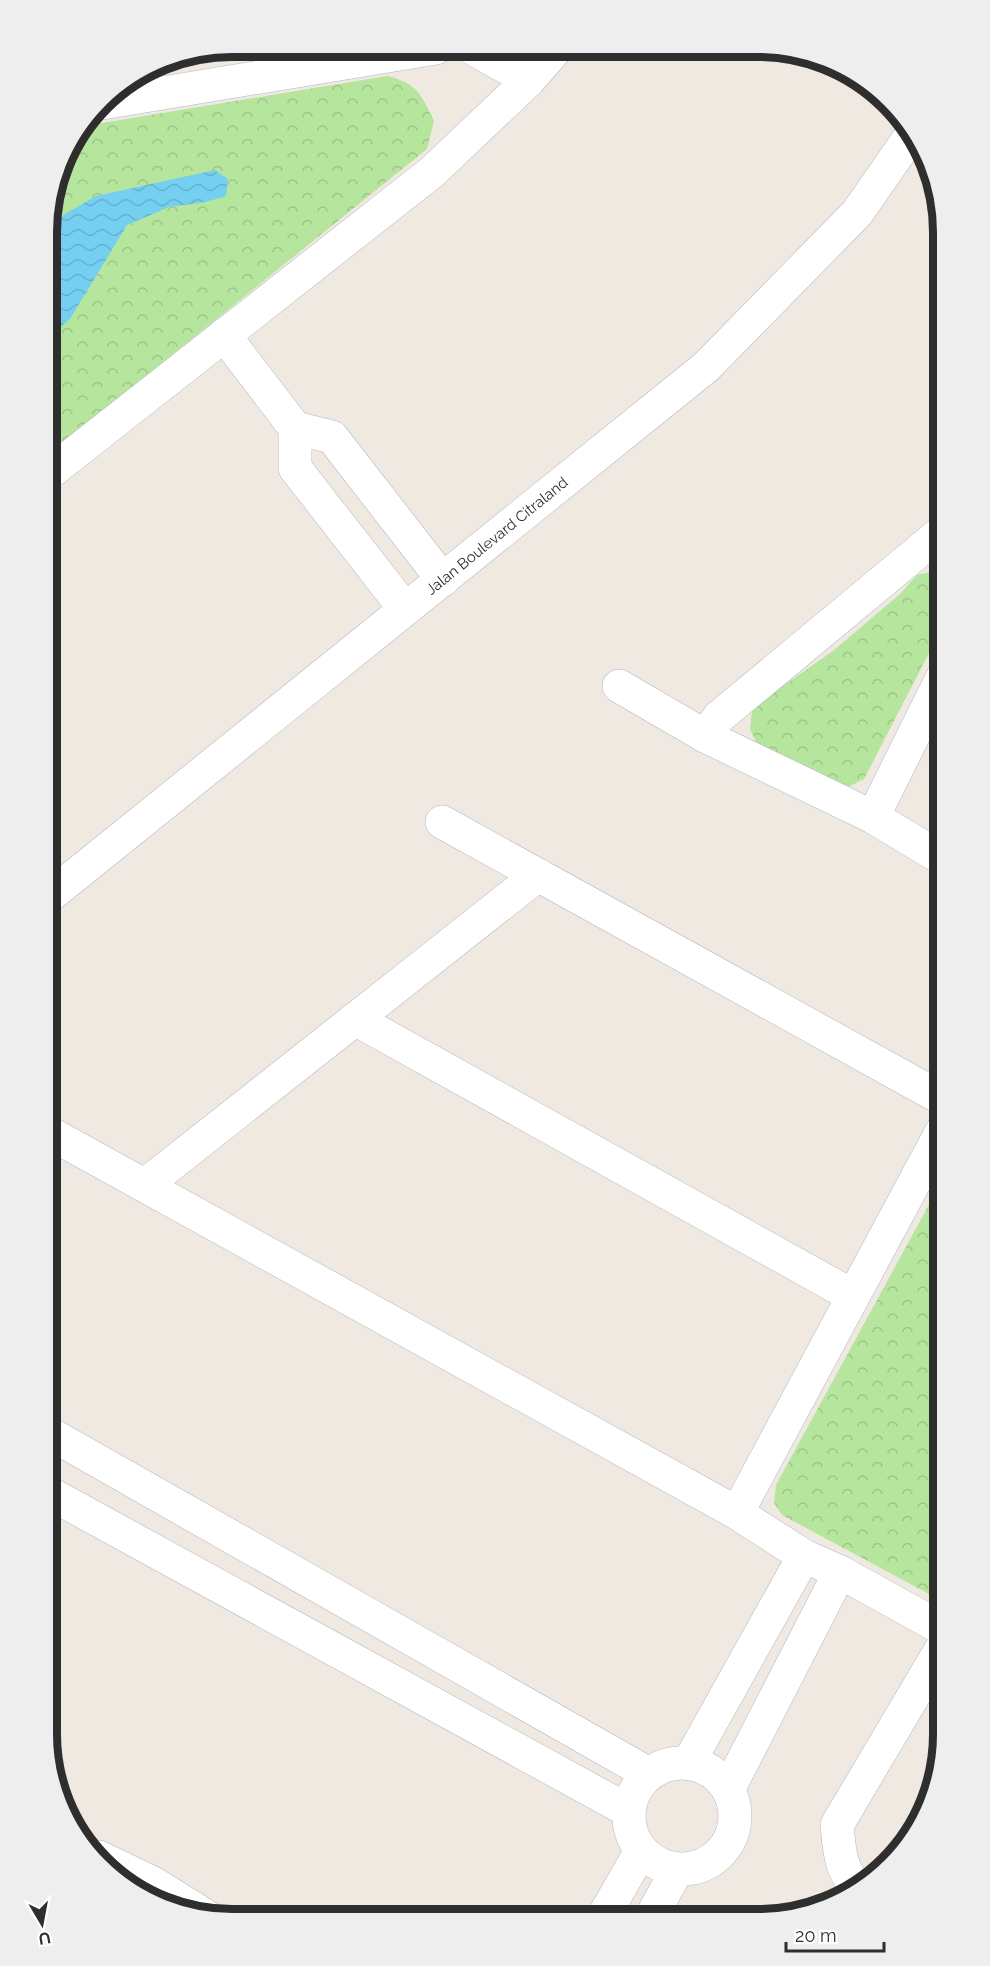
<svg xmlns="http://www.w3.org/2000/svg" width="990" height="1966" viewBox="0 0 990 1966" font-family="Raleway,sans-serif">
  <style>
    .park { fill: url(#park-crowns) }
    .water { fill: url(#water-waves) }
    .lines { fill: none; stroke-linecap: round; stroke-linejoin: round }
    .minor-casing { stroke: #b4b7c1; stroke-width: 34 }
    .minor { stroke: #fff; stroke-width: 33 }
    .labels { text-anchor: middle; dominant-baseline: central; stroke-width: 4.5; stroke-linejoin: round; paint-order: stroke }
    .street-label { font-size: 15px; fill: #2e2e2e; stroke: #fff }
    .rim { fill: none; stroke: #2e2e2e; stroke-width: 8 }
  </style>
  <defs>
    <pattern id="park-crowns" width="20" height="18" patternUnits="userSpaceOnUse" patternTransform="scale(1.5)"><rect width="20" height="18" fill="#b6e59e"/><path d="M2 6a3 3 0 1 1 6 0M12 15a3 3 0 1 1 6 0" fill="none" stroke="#9dc588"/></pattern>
    <pattern id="water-waves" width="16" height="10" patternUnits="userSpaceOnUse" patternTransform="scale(1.5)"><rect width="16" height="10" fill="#75cff0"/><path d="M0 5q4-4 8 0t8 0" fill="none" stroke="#66b2ce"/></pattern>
  </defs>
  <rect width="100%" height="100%" fill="#efe9e1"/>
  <!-- park -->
  <g class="park">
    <path d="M387,76C417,83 421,94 434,121L427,149L48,455V208L66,150L84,126Z"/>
    <polygon points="934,571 943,574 943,626 864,779 846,788 758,746 750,729 752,711 767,697 833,651 900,594 917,575"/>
    <polygon points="943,1179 943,1593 929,1594 782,1515 774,1503 776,1485"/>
  </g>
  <!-- water -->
  <polygon class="water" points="215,170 228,179 226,196 206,202 169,207 127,225 70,319 48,338 48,224 96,196"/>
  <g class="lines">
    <!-- minor casing -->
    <g class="minor-casing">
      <g id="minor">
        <polyline points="472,48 529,80"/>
        <polyline points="102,103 436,48"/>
        <polyline points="224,335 295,428 295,468 405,609"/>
        <polyline points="295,428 332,437 443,580"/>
        <polyline points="48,474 432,172 529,80 556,49"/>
        <polyline points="619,686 705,736 873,817 943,859"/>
        <polyline points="705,736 719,717 943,531"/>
        <polyline points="873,817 943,676"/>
        <polyline points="442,822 943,1099"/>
        <polyline points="47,898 706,367 857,213 910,137"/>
        <polyline points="355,1019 853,1296"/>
        <polyline points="53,1135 737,1513 804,1556 840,1572 943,1629"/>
        <polyline points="145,1185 538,875"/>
        <polyline points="47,1432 649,1774"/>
        <polyline points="47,1492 629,1811"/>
        <polyline points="737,1513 943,1129"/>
        <polyline points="689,1762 804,1556"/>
        <circle cx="682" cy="1816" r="53"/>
        <polyline points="729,1788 840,1572"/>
        <polyline points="99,1857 153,1883 209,1918"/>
        <path d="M861,1888C840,1876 839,1847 837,1825L943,1646"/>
        <polyline points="602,1919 641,1851"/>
        <polyline points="650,1919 677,1870"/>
      </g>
    </g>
    <!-- minor -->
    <use href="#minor" class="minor"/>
  </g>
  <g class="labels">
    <!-- street labels -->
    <g class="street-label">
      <text transform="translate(497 536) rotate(-39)">Jalan Boulevard Citraland</text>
    </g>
  </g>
  <!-- crop -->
  <path d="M0 0H990V1966H0ZM232 57H758A175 175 0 0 1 933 232V1734A175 175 0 0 1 758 1909H232A175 175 0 0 1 57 1734V232A175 175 0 0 1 232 57Z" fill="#eee" fill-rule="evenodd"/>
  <path class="rim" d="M232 57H758A175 175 0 0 1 933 232V1734A175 175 0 0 1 758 1909H232A175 175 0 0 1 57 1734V232A175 175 0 0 1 232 57Z"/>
  <!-- north arrow -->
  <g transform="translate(42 1924) rotate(170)" stroke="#ffffff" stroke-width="4.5" paint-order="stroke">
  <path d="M0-4.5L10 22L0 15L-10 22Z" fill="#2e2e2e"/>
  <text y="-9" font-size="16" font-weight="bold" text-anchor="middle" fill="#2e2e2e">U</text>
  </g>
  <!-- scale -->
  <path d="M786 1942v9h98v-9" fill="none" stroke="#2e2e2e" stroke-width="3"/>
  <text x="795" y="1942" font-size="18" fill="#2e2e2e" stroke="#ffffff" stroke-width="4.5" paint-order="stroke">20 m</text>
</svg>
